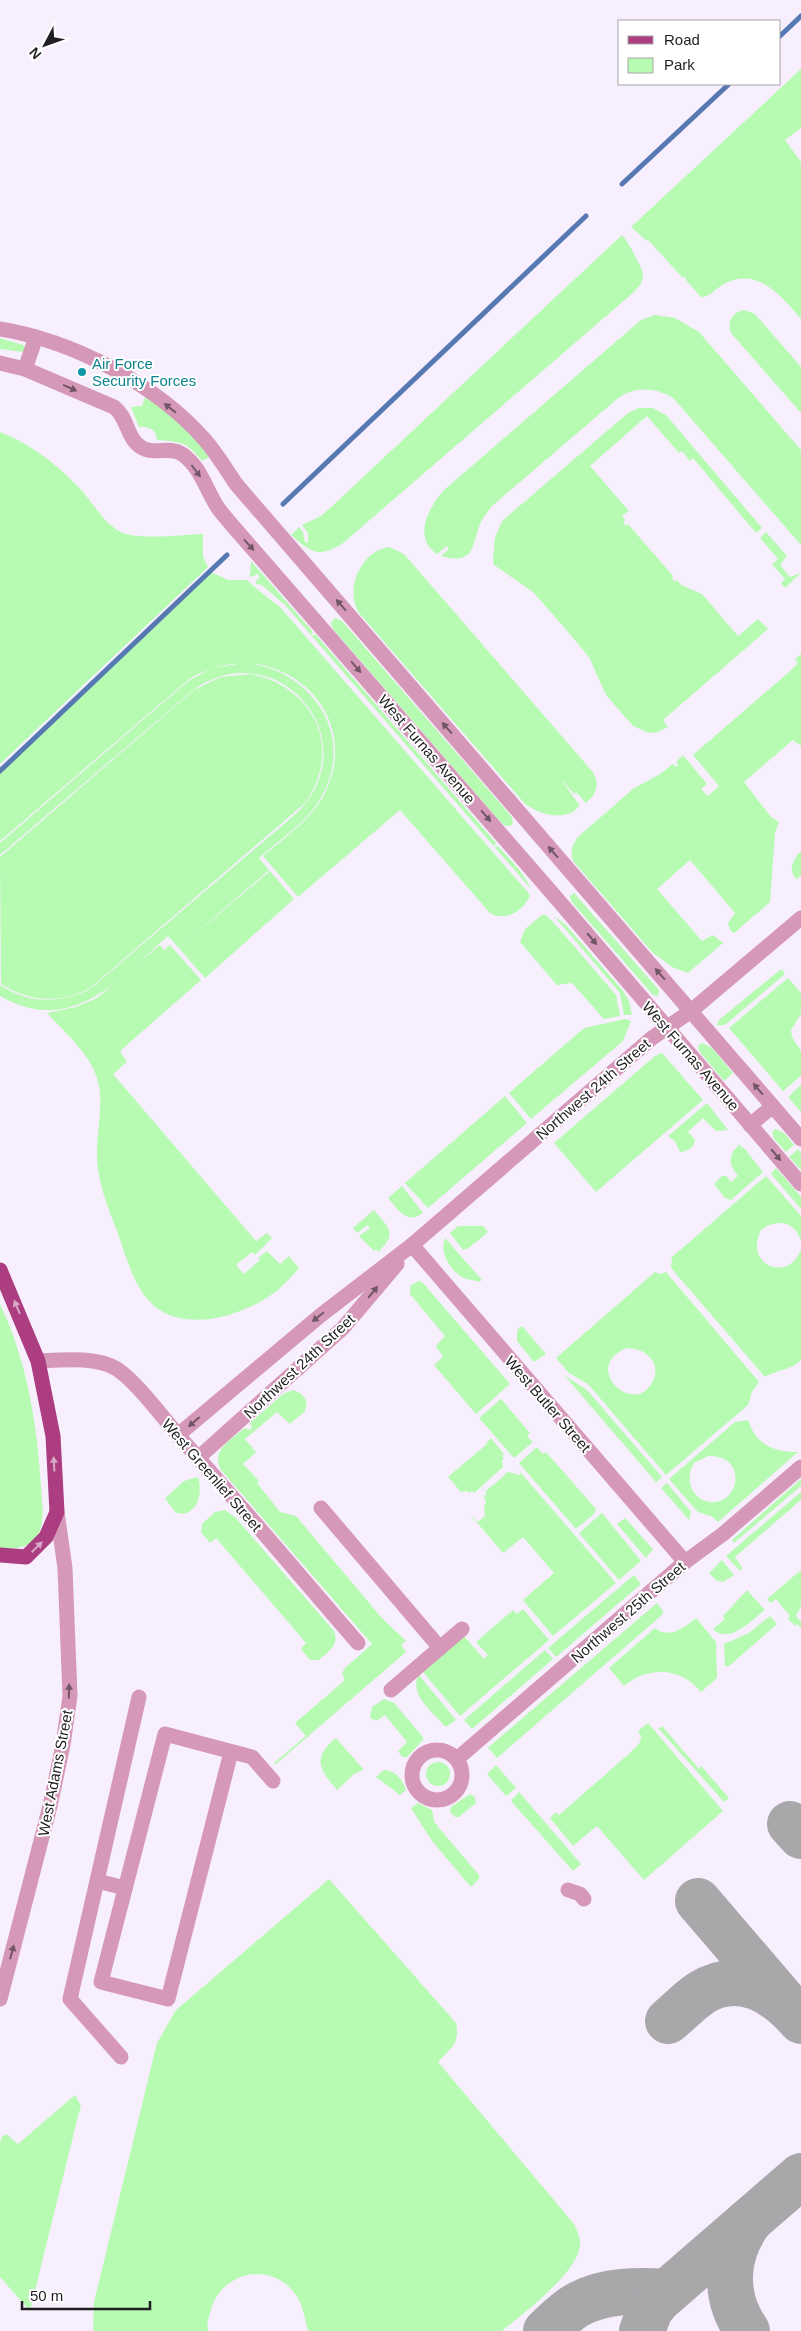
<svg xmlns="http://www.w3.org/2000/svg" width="801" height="2331" viewBox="0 0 801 2331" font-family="Arial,sans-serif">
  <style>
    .built { fill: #f7eefe; fill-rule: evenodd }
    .green { fill: #b6fbb1; fill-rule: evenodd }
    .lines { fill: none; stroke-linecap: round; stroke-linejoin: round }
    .stream { stroke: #5679b2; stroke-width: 5 }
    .taxiway { stroke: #a8a7aa; stroke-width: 46 }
    .minor { stroke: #d698b9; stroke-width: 15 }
    .major { stroke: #ab3d80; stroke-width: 15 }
    .oneway { fill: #725566 }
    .oneway2 { fill: #d9a8c6 }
    .culture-dot { fill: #0f9aa8; stroke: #fff; stroke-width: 2 }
    .labels { text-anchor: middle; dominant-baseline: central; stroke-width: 4; stroke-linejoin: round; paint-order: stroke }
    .culture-label { font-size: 15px; fill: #0d838f; stroke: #fff; text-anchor: start }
    .street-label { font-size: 15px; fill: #201e22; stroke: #fff }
  </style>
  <rect width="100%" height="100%" fill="#fcfbfe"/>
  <!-- built -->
  <path class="built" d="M0,0H801V2331H0ZM620,21H780V84H620Z"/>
  <!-- green -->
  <g class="green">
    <path d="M801,69V128L785,140L801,162V319C781,296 758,266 724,284C716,288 710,297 701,297L686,280L685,276L683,278L648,240L647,241L631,227Z"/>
    <path d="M622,235C627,241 630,246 633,252C640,268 651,275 634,292L342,544C316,559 310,551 291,535L299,527L303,532L305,542L308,543V533L302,525L321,516L330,508Z"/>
    <path d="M744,310L755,314L801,367V413L731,333C727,321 732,313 744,310Z"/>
    <path d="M655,315L675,318L699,332L801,450V545L674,399C657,387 634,386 617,399L492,506C489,510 484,516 481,522C471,544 477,566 441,556L449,549L447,546L437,554C412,537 429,507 444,490L641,320Z"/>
    <polygon points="0,338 26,346 24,352 0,349"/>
    <path d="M146,395L195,437L209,457L202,461C186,441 181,442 157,440C157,430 148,426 139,427L131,407L142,406Z"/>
    <polygon points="639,408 653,408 666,415 762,528 756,533 693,458 690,461 682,451 679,453 647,416 590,466 629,511 622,516 625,520 623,522 626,526 628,524 673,576 672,578 675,582 677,580 681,585 702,594 738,636 758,619 768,629 663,720 668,727 658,732 649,733 633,726 606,695 589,657 563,626 533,592 494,565 493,559 495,538 502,521 628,413"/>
    <path d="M0,432C32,444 60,467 83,492C94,505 106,526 123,533C142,540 181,535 203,534V557L208,567L0,764Z"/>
    <polygon points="766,532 787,556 780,565 790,577 801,573 785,588 781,583 785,579 772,564 778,559 760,538"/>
    <path d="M389,547L404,554L592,771C600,783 597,794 586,803L576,792L574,794L560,778L580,806C576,808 576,811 571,813C556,819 539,813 526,805L359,613C344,590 361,551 389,547Z"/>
    <path d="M251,561L313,632L311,634L313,636L315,634L496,843L494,846L495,847L498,846C506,855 527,876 530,888L285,605L262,585L256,584V581L260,577L258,574L250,577Z"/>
    <path d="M211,572L228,580H247C257,590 268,598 280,607L525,889L530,895C524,911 506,922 490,913L400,810L298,897L263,856C285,837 313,819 326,791C366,704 267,629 188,680L0,841V771Z"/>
    <polygon points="335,618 342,621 511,816 513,822 511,826 505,826 497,818 333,629 331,623"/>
    <path d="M801,654V746L793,740L744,782L771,817L779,822L775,833L770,902L734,933L730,930L728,923L735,913L690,860L657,889L702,941L713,935L723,943L688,973L672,967L652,952L573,861C570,851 572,844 579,836L633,789L660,774L673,764L676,767L678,765L676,762L683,755L707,784L701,789L708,796L719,786L693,755L789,672L798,663L795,659Z"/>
    <path d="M244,663C311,669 356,734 322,796C308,822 280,839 259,858L269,870L179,948L168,936C118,980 72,1037 0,996V985C29,1004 60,1004 90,989L298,812C370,738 275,630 192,691L0,855V843L187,682L212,668Z"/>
    <path d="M250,674C313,686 344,748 305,803L90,988C60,1004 30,1002 1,984L0,857L194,690L221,677Z"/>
    <path d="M801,851V876L796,879C788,870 793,859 801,851Z"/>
    <polygon points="270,871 294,899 205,978 179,948"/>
    <polygon points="574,893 659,990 658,996 653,995 571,901 570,896"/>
    <polygon points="542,915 546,915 554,923 616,995 620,1016 604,1019 572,983 557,985 520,942 525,929"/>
    <polygon points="554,916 565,924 623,991 629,1001 632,1015 624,1015 620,993"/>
    <path d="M160,945L164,950L170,945L201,980L120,1051L127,1062L113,1074L256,1241L267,1233L272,1238L255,1255L252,1252L236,1265L244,1274L260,1260L258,1258L267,1251L280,1264L289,1256L299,1268C293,1275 286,1283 278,1290C246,1315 183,1336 150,1302C133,1284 126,1256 118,1234C110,1213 101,1191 98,1169C93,1138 107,1105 96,1075C89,1054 63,1030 47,1013L76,1007L97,998Z"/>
    <polygon points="781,969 785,974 725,1025 717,1025 719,1020"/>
    <polygon points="788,978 801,993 801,1014 791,1030 792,1037 801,1051 801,1076 783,1091 729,1028"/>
    <polygon points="625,1019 631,1021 623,1041 531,1119 509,1093 584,1028"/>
    <polygon points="702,1043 712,1048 733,1073 724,1081 699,1051 698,1046"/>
    <polygon points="662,1053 703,1100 596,1192 554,1143 655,1056"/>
    <polygon points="801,1085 801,1112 788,1097"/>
    <polygon points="505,1096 527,1123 428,1208 405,1183"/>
    <path d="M707,1103L728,1130L716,1131L703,1118L688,1132L695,1140C695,1147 686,1152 680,1152L675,1141L668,1136Z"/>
    <polygon points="775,1129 784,1133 794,1145 786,1152 775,1140 772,1133"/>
    <path d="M740,1144L741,1147L744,1148L763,1172L731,1200L725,1198L714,1184L722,1176H727L731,1182L738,1176C728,1163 728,1155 740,1144Z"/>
    <polygon points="798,1149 801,1153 801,1170 789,1157"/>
    <polygon points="776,1168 801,1197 801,1209 771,1174"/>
    <path d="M766,1176L801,1216V1241C795,1221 777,1218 761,1230C743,1265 789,1284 801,1249V1360C789,1371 779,1369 765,1377L671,1268L672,1257Z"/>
    <path d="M402,1186L423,1213C406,1225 399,1210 388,1198Z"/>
    <path d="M374,1210C389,1228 398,1234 378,1252L376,1249L374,1251L359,1236L370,1228L368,1225L357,1233L353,1228Z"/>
    <polygon points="458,1226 483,1226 488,1232 470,1247 463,1250 450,1233"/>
    <path d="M445,1238L482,1280L479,1282C474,1280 469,1280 464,1278C450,1271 439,1252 445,1238Z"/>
    <path d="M655,1272L661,1274L666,1272L759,1382L752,1392L748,1405L666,1475L588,1384L569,1373L556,1358ZM627,1348C645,1348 662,1362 653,1381C634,1419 580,1366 627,1348Z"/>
    <polygon points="419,1281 423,1283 510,1384 476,1414 434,1365 443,1357 436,1346 445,1336 410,1294 410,1286"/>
    <path d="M0,1304C27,1361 37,1423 41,1486C42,1501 45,1522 38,1535C30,1548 13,1550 0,1548Z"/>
    <polygon points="522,1326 546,1354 534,1362 517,1341 517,1330"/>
    <polygon points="564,1375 587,1390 662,1477 656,1482"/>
    <path d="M293,1390C304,1393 309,1401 305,1411L290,1424L277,1412L245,1439L256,1452L243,1464L259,1481L257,1483L280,1512L296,1516L381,1617L406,1641L401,1645L406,1652L276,1764L274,1763L306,1736L295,1723L345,1680L342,1673L345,1668L372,1644L221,1470C210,1450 232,1439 245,1428L250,1430L252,1427L250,1423L283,1394Z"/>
    <polygon points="501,1399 530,1433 527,1436 533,1442 514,1458 479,1418"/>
    <path d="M748,1420C756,1445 774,1452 798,1452L718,1522L711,1516L698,1512L669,1479L735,1422ZM708,1456C718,1456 726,1458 732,1466C736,1473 737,1481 733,1489C718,1518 676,1495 694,1463Z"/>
    <polygon points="491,1438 504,1454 502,1456 504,1459 502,1461 503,1467 474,1493 472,1491 469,1493 467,1491 461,1492 448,1477 487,1444 486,1443"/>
    <polygon points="537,1447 543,1454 546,1452 596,1509 594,1514 576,1529 519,1463"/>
    <polygon points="508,1472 519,1475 521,1473 616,1583 553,1636 523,1600 554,1573 523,1537 503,1553 468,1512 478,1522 485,1516 484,1505 486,1503 484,1496 487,1494 485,1492"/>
    <path d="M198,1477C202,1490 200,1509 184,1514L176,1513L165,1498L184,1481Z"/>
    <polygon points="801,1479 801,1486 734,1543 732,1540"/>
    <polygon points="667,1483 691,1512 689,1520 661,1488"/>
    <polygon points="801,1492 801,1500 735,1557 742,1567 740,1571 726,1556"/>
    <path d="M225,1510L235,1517L334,1631C340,1646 327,1652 319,1660H310L301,1649L306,1643L216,1538L210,1543L201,1532L202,1524L215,1512Z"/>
    <polygon points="602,1513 641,1561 619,1580 579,1533"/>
    <polygon points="625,1518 653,1549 646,1558 617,1524"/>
    <polygon points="722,1560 734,1575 723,1582 716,1580 709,1573"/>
    <polygon points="801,1570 801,1606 796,1616 801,1622 801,1628 797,1624 795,1626 788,1619 790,1616 776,1599 771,1603 767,1599"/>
    <polygon points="634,1575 641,1584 556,1657 548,1648"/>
    <path d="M747,1590L765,1610C752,1620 729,1645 713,1629L725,1619L723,1616Z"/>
    <polygon points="657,1603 663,1611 662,1615 497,1758 488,1748 490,1746"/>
    <polygon points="523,1609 549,1640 460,1716 423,1672 464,1636 484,1659 488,1655 476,1642 513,1610 517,1614"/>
    <polygon points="770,1616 777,1624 729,1666 725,1666 724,1644 749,1633"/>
    <path d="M696,1618L716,1642L717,1678L701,1692C682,1667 647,1666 624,1686L609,1668L655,1628C669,1640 685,1627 696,1618Z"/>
    <polygon points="545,1650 553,1659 472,1729 464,1720"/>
    <path d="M419,1675L456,1720L446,1727C435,1715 407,1693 419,1675Z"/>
    <polygon points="384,1699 394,1703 423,1737 423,1740 407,1757 402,1757 398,1751 407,1742 385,1715 376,1721 370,1718 372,1707"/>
    <path d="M648,1723L723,1811L644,1880L597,1826L573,1846L550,1818L556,1812L559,1815L630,1753C635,1746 646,1742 638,1731Z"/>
    <polygon points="662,1726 699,1769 701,1766 729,1798 724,1802 659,1729"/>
    <path d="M336,1738L364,1770L354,1774L337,1790C319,1769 312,1758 336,1738Z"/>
    <circle cx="438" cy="1774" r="12"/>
    <polygon points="496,1765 516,1788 506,1796 487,1774"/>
    <path d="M384,1770C395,1770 403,1780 406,1790L400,1795L376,1777Z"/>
    <polygon points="519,1792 581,1864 573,1871 511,1801"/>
    <polygon points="470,1794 475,1797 476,1803 459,1817 455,1817 450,1812 451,1807"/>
    <polygon points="418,1803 432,1810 434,1821 439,1828 479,1875 479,1879 471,1887 432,1841 411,1808"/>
    <path d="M329,1879L456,2023C460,2045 451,2047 438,2062L574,2224C576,2229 580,2236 580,2242C582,2270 522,2314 502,2331H308C305,2319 302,2301 293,2291C266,2260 219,2274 210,2313C208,2320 206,2324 209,2331H93L94,2302L157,2043L176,2010Z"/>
    <polygon points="75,2095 81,2106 79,2112 30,2311 0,2277 0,2143 2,2137 6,2134 18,2144"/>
  </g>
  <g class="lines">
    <!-- stream -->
    <g class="stream">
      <polyline points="780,36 801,16"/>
      <polyline points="622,184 729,84"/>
      <polyline points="283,504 586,216"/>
      <polyline points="0,771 227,555"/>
    </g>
    <!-- taxiway -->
    <g class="taxiway">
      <polyline points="790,1824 801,1836"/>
      <polyline points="698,1901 782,1999"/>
      <path d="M668,2021C679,2012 689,2001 701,1993C739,1969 775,1991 801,2021"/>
      <path d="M546,2331C556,2322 567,2310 579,2304C605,2290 638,2290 667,2292"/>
      <polyline points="642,2331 650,2310 659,2299 801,2176"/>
      <path d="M747,2331C723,2297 725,2255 749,2222"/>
    </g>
    <!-- minor -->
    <g class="minor">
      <path d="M0,329C73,341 156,384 205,440C217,454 226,469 236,484L801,1139"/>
      <path d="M0,363L25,369L114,407C128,418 126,435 138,445C152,457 168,445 182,454C201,467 206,490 218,508C224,516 231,524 238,532L552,893L801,1184"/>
      <polyline points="25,369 36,337"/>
      <polyline points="750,1125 773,1106"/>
      <polyline points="412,1245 685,1562"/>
      <path d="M38,1361C61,1360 96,1356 117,1369C139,1384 165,1421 184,1442C243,1508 300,1576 358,1643"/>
      <polyline points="178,1435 321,1315 412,1245 652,1038 691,1011 801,918"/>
      <polyline points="198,1458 343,1328 397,1264"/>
      <polyline points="321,1508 440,1648"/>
      <polyline points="391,1690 462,1629"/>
      <circle cx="437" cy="1775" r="25"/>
      <polyline points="231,1752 168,1999 101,1982 165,1734 252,1757 273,1781"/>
      <polyline points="457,1759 685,1562 723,1534 801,1467"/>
      <polyline points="97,1881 125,1888"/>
      <polyline points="568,1890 580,1894 584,1899"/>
      <polyline points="0,1999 50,1806 63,1745 70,1696 65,1568 57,1512"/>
      <polyline points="121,2057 70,1999 139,1697"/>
    </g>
    <!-- major -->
    <polyline class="major" points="0,1270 38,1361 53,1436 57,1512 46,1537 26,1557 0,1555"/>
  </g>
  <!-- one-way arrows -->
  <defs><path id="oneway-solid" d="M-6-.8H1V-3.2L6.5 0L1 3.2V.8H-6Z" transform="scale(1.25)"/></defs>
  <g class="oneway">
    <use href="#oneway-solid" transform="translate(70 388) rotate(24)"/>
    <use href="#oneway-solid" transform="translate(170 408) rotate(-142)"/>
    <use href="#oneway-solid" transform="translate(196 471) rotate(53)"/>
    <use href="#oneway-solid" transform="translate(249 545) rotate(48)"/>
    <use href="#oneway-solid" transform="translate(341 605) rotate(-131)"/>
    <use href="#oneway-solid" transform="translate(356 667) rotate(49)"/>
    <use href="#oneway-solid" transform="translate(447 728) rotate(-131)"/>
    <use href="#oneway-solid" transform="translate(486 816) rotate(49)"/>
    <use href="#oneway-solid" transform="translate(553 852) rotate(-131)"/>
    <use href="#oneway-solid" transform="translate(592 939) rotate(50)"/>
    <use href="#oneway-solid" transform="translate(660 974) rotate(-131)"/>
    <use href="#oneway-solid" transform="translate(758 1089) rotate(-131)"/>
    <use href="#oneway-solid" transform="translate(776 1155) rotate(50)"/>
    <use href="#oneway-solid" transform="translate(373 1292) rotate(-50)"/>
    <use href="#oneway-solid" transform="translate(318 1317) rotate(141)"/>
    <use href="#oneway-solid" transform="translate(194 1422) rotate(139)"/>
    <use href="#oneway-solid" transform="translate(69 1691) rotate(-89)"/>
    <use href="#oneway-solid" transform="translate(12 1952) rotate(-75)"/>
  </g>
  <g class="oneway2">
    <use href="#oneway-solid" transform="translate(17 1307) rotate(-113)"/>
    <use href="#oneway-solid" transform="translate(54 1464) rotate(-93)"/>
    <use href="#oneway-solid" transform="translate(37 1547) rotate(-45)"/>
  </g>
  <!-- markers -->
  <circle class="culture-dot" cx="82" cy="372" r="5"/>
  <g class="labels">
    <!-- culture labels -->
    <g class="culture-label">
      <text x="92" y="363">Air Force<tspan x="92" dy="17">Security Forces</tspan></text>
    </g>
    <!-- street labels -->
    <g class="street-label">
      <text transform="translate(427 749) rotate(49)">West Furnas Avenue</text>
      <text transform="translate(691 1056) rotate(49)">West Furnas Avenue</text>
      <text transform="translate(593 1089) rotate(-41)">Northwest 24th Street</text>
      <text transform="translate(299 1366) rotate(-43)">Northwest 24th Street</text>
      <text transform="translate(548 1404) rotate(49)">West Butler Street</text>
      <text transform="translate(212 1475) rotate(49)">West Greenlief Street</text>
      <text transform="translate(628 1612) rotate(-41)">Northwest 25th Street</text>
      <text transform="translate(55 1773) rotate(-79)">West Adams Street</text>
    </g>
  </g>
  <!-- legend -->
  <rect x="618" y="20" width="162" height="65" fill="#ffffff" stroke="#a6a5a7"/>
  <rect x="628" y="36" width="25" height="8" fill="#ab3d80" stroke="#a6a5a7"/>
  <text x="664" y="45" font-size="15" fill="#201e22">Road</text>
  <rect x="628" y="58" width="25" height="15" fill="#b6fbb1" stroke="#a6a5a7"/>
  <text x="664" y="70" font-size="15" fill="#201e22">Park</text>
  <!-- north arrow -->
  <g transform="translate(45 45) rotate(229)" stroke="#ffffff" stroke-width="4" paint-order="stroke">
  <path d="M0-4L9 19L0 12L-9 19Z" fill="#201e22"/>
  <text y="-8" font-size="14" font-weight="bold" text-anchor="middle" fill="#201e22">N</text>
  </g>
  <!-- scale -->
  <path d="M22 2301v8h128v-8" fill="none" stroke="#201e22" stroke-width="2.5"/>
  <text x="30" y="2301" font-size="15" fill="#201e22" stroke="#ffffff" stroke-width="4" paint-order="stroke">50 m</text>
</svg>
